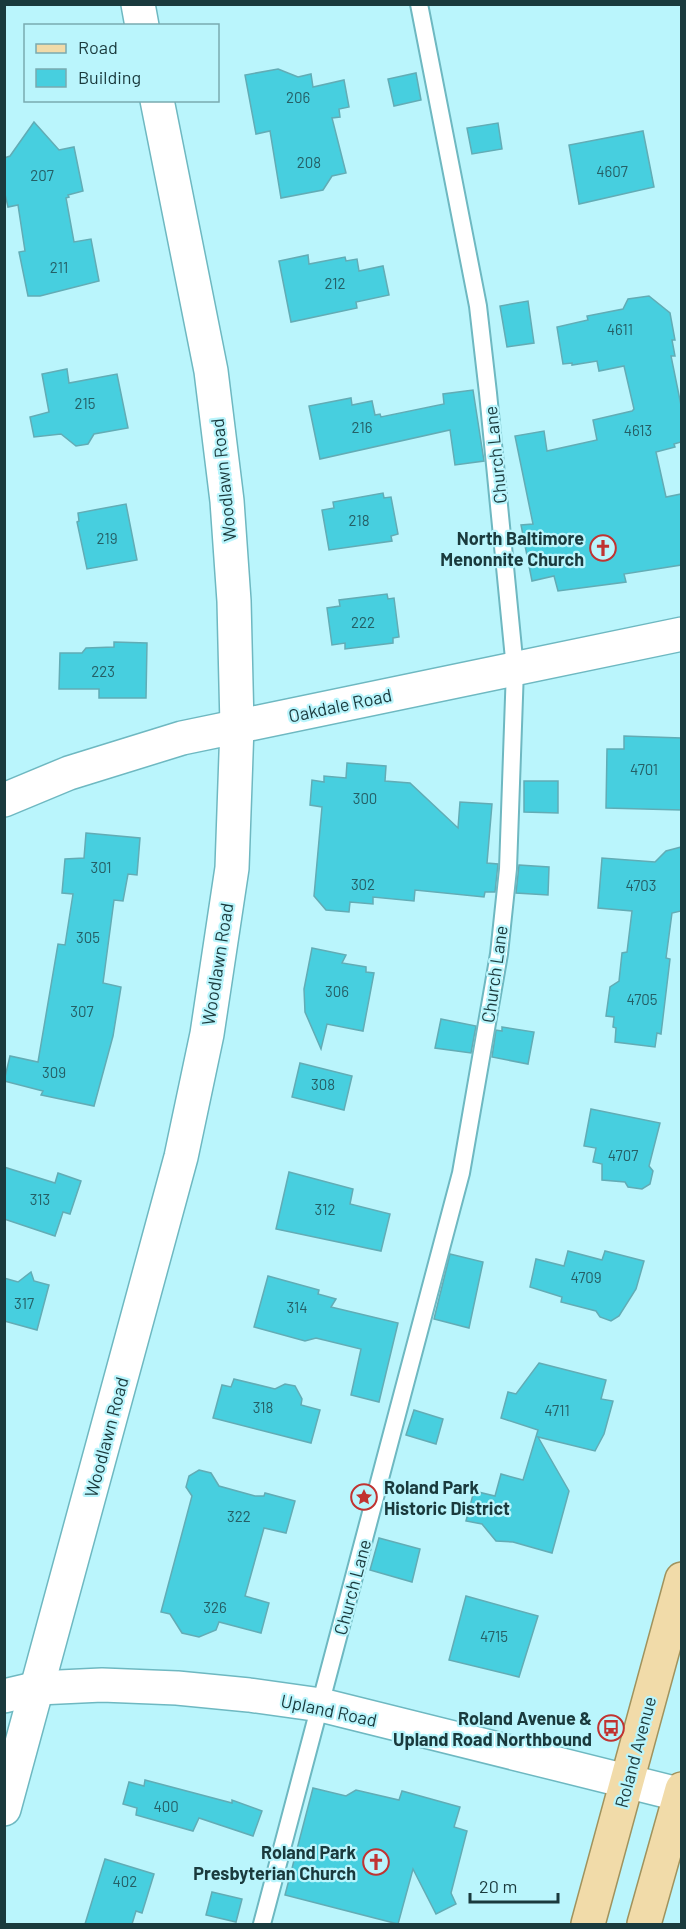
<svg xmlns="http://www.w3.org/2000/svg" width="686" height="1929" viewBox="0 0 686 1929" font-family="Barlow,sans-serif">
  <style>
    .building { fill: #47cfdf; stroke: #62acb5; stroke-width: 1.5 }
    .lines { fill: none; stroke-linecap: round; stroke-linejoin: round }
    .lane-casing { stroke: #6eb8c1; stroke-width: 20 }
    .street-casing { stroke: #6eb8c1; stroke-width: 36 }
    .primary-casing { stroke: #a0935e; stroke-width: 36 }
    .lane { stroke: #fff; stroke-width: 16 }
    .street { stroke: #fff; stroke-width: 33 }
    .primary { stroke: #f1dba9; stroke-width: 33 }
    .labels { text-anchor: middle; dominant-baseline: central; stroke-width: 4.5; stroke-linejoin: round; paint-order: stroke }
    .number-label { font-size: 15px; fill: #255f66 }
    .street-label { font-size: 18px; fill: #1a3a3d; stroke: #baf5fc }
    .poi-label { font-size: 18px; font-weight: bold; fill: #1a3a3d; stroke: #baf5fc; text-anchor: end }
  </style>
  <rect width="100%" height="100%" fill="#baf5fc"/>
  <!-- building -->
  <g class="building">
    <polygon points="278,69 298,77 311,74 313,87 344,80 349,107 339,109 340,117 332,118 346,173 332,176 323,190 281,198 270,131 256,134 245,75"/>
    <polygon points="416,73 421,100 394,106 388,79"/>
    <polygon points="34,122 59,150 74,147 83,191 68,195 69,197 66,198 74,242 91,239 99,281 40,296 28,296 19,252 25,251 18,205 8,207 4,190 4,158 10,156"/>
    <polygon points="498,123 502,149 472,154 467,128"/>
    <polygon points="643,131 654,187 579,204 569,145"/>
    <polygon points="308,255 309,264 345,257 346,261 357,259 359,271 383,266 389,295 356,302 357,308 291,322 279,261"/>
    <polygon points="649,296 670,313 675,340 672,340 675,356 671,356 681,405 681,442 674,444 675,447 656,452 666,497 681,494 681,565 624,574 626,582 558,591 554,576 532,581 521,525 533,524 515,436 544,431 547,451 597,440 593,420 632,411 634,409 624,366 599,371 597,361 572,365 572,363 563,364 557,327 588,320 587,316 623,309 628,299"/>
    <polygon points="528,301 534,343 507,347 500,306"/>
    <polygon points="67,369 69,383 117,374 128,428 94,434 88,444 76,446 61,434 34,437 30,417 49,412 42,374"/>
    <polygon points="473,390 484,461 455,465 450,430 320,459 309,406 351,398 352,405 372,401 375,415 380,414 381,417 444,404 443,394"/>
    <polygon points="383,493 384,498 391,497 398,534 391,536 392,541 329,550 322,510 334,508 333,502"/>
    <polygon points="126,504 137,560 87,569 77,522 79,521 78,513"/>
    <polygon points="387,594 388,599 394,598 399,637 393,638 393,643 345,649 345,643 332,645 327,608 340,606 339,600"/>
    <polygon points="114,642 147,643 146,698 99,698 99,689 59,689 60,653 82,653 86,648 114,647"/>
    <polygon points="624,736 681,738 681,810 606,808 607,749 624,749"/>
    <polygon points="347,763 386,766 385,781 410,783 458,828 460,802 492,804 487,863 498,864 495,892 485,892 484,897 415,890 414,901 373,897 373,904 350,902 349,912 326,910 314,896 322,807 310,805 312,780 324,782 324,776 346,778"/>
    <polygon points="524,781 558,781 558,813 524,812"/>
    <polygon points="86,833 140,838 137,875 128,874 123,901 114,900 103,983 121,987 113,1036 94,1106 41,1095 43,1091 4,1081 10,1056 38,1062 58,944 65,945 73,894 62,893 65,859 84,858"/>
    <polygon points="681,847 681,911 672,913 666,958 670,959 661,1034 657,1033 655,1047 615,1042 616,1028 613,1027 614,1017 606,1016 610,987 619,981 622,953 627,952 632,911 598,908 602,858 655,862 666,851"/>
    <polygon points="519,865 549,867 548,895 516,893"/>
    <polygon points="312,948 346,955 342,963 366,967 366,972 374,973 363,1031 327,1024 321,1049 305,1012 304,989"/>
    <polygon points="441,1019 476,1026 471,1053 435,1048"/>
    <polygon points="502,1027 534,1032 528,1064 492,1057 496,1030 502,1031"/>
    <polygon points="300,1063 352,1076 344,1110 292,1097"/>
    <polygon points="591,1109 660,1123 649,1166 653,1171 650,1184 642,1189 628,1187 625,1182 602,1180 602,1164 593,1162 596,1148 584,1146"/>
    <polygon points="4,1167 55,1183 58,1173 81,1181 70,1214 63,1212 55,1236 4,1219"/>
    <polygon points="289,1172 353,1189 350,1204 390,1214 381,1251 276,1229"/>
    <polygon points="568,1251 602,1260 605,1251 644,1261 636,1289 619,1316 611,1321 600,1317 596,1311 561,1302 562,1297 530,1287 536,1259 564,1266"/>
    <polygon points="450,1254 483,1262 469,1328 434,1319"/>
    <polygon points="31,1272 34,1281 49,1285 37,1330 4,1321 4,1278 18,1282"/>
    <polygon points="268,1276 319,1290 318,1294 336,1299 331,1307 398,1323 379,1402 351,1395 361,1349 316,1338 305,1341 254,1327"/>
    <polygon points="539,1363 606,1380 601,1399 613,1401 604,1434 595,1451 538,1437 569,1491 552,1553 513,1542 496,1541 482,1524 466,1521 474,1491 495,1496 501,1474 523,1480 538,1430 501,1418 508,1392 516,1394"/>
    <polygon points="234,1379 275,1389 285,1384 295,1386 302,1399 301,1405 320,1410 311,1443 213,1418 222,1385 231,1387"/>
    <polygon points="414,1410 443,1419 436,1444 406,1435"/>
    <polygon points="199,1470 211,1473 219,1486 255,1496 264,1496 265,1493 295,1501 286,1533 264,1528 245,1596 269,1603 261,1633 219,1622 216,1630 199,1637 182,1633 170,1614 161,1612 192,1496 186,1487 189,1476"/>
    <polygon points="379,1538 420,1549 412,1582 370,1570"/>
    <polygon points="466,1596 538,1616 519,1677 449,1660"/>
    <polygon points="145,1780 232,1803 232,1800 262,1811 253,1836 199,1818 193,1831 136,1815 137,1808 123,1804 129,1782 144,1786"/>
    <polygon points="313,1788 346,1796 356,1790 399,1800 402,1791 460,1807 454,1827 467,1831 451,1893 456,1904 436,1914 413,1869 398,1924 285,1895"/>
    <polygon points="105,1859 154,1874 142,1913 136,1911 132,1924 85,1924"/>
    <polygon points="212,1892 242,1899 236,1922 206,1915"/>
  </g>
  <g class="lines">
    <!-- lane casing -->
    <g class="lane-casing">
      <polyline id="lane" points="262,1924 461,1173 499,954 508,869 515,669 488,393 478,306 419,4"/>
    </g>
    <!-- street casing -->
    <g class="street-casing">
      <g id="street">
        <polyline points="138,4 142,26"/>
        <polyline points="4,800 69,773 182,738 682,634"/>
        <polyline points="4,1696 38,1688 102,1685 177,1688 249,1695 321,1705 682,1795"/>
        <polyline points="4,1809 181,1157 207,1034 232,868 237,726 234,601 227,501 211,371 157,100"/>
      </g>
    </g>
    <!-- primary casing -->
    <g class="primary-casing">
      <g id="primary">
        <polyline points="588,1924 682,1579"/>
        <polyline points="644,1924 682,1789"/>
      </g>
    </g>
    <!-- lane -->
    <use href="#lane" class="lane"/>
    <!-- street -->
    <use href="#street" class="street"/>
    <!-- primary -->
    <use href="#primary" class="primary"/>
  </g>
  <!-- icons -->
  <defs>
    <g id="church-ring" transform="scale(1.35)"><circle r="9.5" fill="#baf5fc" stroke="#c13331" stroke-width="1.5"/><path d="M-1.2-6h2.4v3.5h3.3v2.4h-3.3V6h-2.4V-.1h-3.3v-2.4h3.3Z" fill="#c13331"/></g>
    <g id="sight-ring" transform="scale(1.35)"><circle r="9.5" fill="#baf5fc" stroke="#c13331" stroke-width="1.5"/><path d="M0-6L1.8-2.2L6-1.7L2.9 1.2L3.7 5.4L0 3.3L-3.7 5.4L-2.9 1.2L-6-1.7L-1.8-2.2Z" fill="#c13331"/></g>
    <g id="bus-ring" transform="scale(1.35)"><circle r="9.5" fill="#baf5fc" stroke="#c13331" stroke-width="1.5"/><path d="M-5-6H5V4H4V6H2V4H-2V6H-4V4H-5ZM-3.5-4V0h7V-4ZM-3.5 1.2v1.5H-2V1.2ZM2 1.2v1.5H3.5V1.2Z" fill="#c13331"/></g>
  </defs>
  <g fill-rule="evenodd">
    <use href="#church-ring" x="603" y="548"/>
    <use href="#sight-ring" x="364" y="1497"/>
    <use href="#bus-ring" x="611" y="1728"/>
    <use href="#church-ring" x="376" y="1862"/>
  </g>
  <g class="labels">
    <!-- number labels -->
    <g class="number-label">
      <text x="298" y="97">206</text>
      <text x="309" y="162">208</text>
      <text x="612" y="171">4607</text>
      <text x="42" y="175">207</text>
      <text x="59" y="267">211</text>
      <text x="335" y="283">212</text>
      <text x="620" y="329">4611</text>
      <text x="85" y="403">215</text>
      <text x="362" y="427">216</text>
      <text x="638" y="430">4613</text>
      <text x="359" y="520">218</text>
      <text x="107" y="538">219</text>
      <text x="363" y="622">222</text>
      <text x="103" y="671">223</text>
      <text x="644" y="769">4701</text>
      <text x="365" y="798">300</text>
      <text x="101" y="867">301</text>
      <text x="363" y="884">302</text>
      <text x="641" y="885">4703</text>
      <text x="88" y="937">305</text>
      <text x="337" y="991">306</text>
      <text x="642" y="999">4705</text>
      <text x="82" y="1011">307</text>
      <text x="54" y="1072">309</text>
      <text x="323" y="1084">308</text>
      <text x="623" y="1155">4707</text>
      <text x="40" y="1199">313</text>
      <text x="325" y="1209">312</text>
      <text x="586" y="1277">4709</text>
      <text x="24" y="1303">317</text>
      <text x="297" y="1307">314</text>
      <text x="263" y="1407">318</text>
      <text x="557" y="1410">4711</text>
      <text x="239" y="1516">322</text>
      <text x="215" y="1607">326</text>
      <text x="494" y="1636">4715</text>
      <text x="166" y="1806">400</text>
      <text x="125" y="1881">402</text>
    </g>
    <!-- street labels -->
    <g class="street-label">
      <text transform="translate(495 455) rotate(-96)">Church Lane</text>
      <text transform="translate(223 480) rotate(-96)">Woodlawn Road</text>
      <text transform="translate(340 705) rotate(-12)">Oakdale Road</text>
      <text transform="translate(217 964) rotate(-81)">Woodlawn Road</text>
      <text transform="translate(494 974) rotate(-82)">Church Lane</text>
      <text transform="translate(106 1437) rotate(-75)">Woodlawn Road</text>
      <text transform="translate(352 1587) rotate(-75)">Church Lane</text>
      <text transform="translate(329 1710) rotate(12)">Upland Road</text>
      <text transform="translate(635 1752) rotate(-75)">Roland Avenue</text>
    </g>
    <!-- poi labels -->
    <g class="poi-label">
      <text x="584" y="538">North Baltimore<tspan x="584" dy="21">Menonnite Church</tspan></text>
      <text x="384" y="1487" text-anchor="start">Roland Park<tspan x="384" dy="21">Historic District</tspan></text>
      <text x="592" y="1718">Roland Avenue &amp;<tspan x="592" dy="21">Upland Road Northbound</tspan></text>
      <text x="356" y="1852">Roland Park<tspan x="356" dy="21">Presbyterian Church</tspan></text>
    </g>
  </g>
  <!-- border -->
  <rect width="686" height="1929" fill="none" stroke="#1a3a3d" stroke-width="12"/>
  <!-- legend -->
  <rect x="24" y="24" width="195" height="78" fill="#baf5fc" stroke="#7aaab0" stroke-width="1.5"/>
  <rect x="36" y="44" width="30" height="9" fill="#f1dba9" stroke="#7aaab0" stroke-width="1.5"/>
  <text x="78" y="54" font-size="18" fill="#1a3a3d">Road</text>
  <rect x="36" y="69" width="30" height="18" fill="#47cfdf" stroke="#7aaab0" stroke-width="1.5"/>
  <text x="78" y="84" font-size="18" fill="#1a3a3d">Building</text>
  <!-- scale -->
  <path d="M470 1893v9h88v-9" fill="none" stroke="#1a3a3d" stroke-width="3"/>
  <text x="479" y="1893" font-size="18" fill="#1a3a3d" stroke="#baf5fc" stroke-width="4.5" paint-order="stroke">20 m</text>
</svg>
